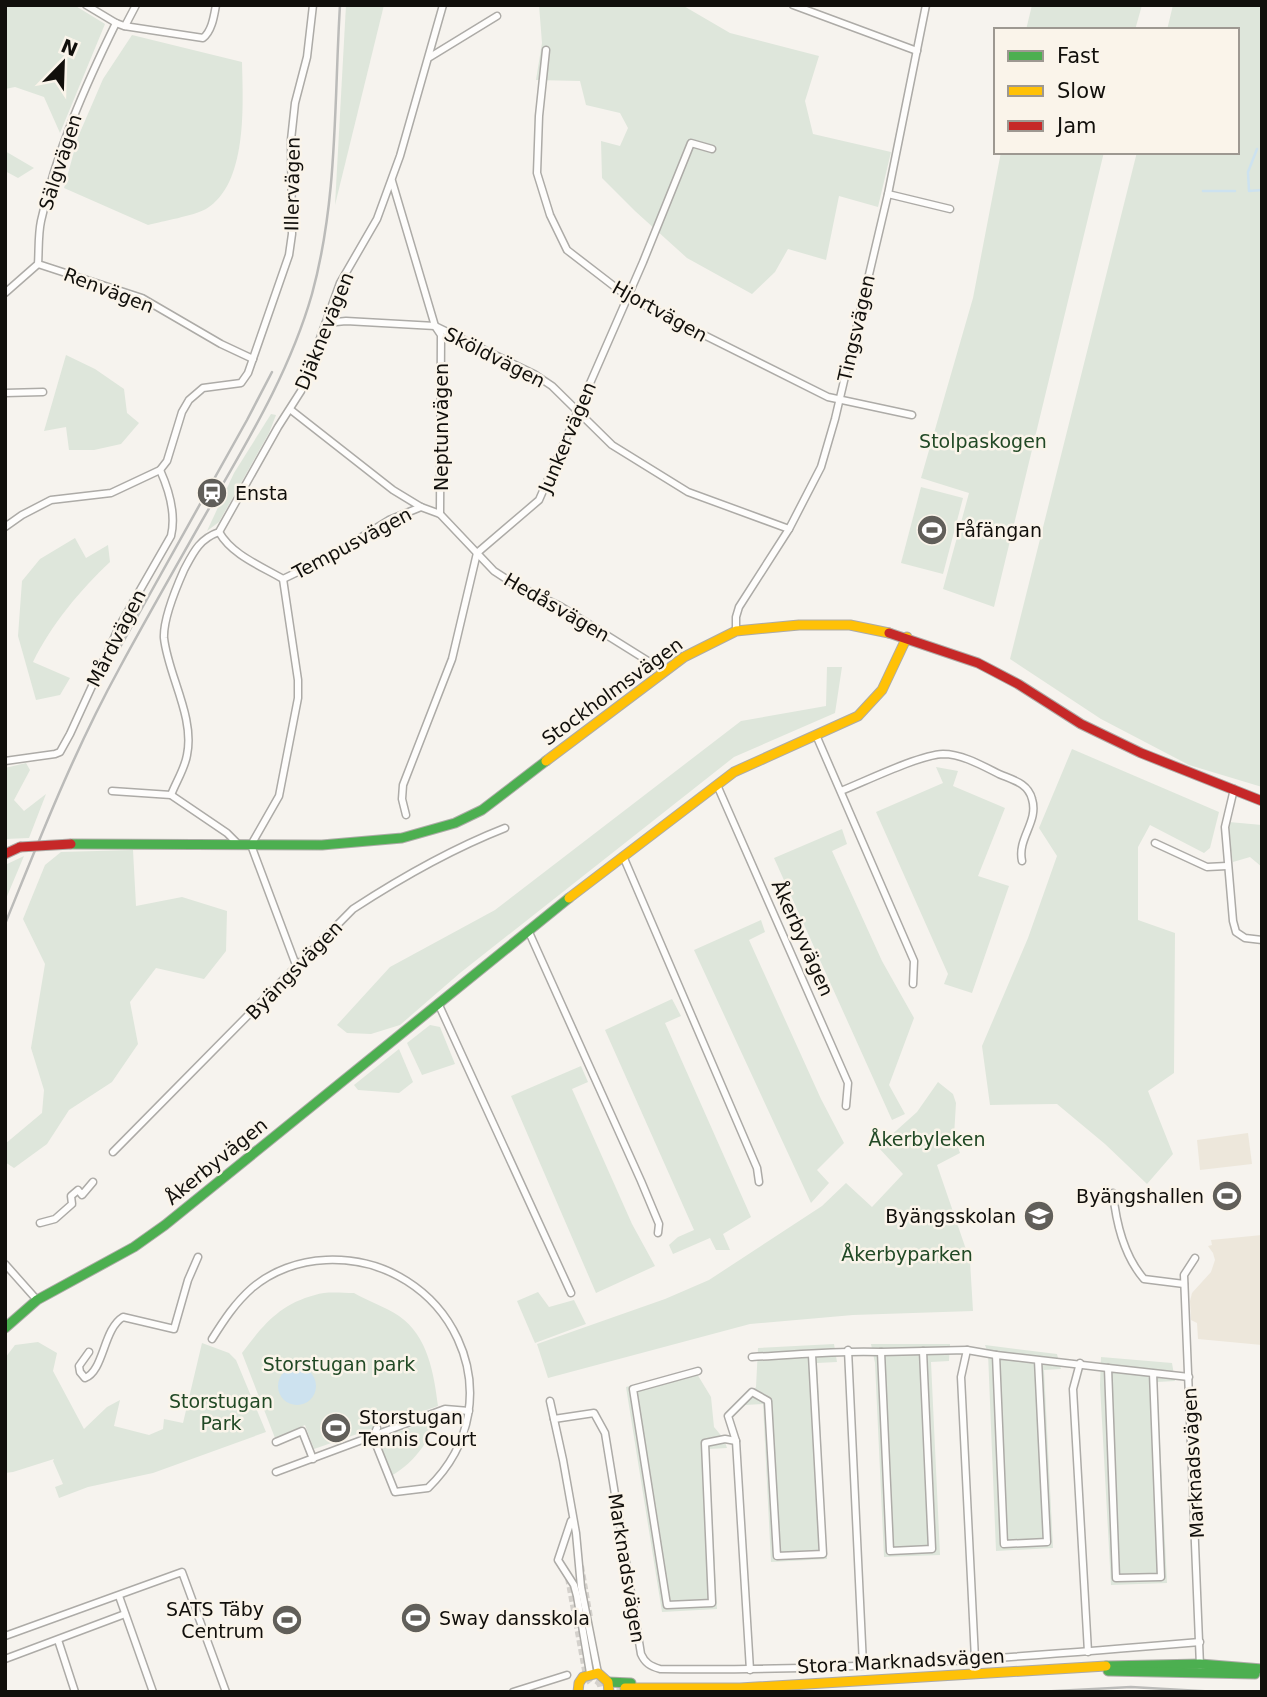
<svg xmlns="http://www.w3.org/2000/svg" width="1267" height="1697" viewBox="0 0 1267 1697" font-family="'DejaVu Sans',sans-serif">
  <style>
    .built { fill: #ede7db }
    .green { fill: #dee6db }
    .water { fill: #cde2ef }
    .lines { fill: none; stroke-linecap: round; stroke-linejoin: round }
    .stream { stroke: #cde2ef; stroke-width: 2.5 }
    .street-tunnel { stroke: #d4d1cc; stroke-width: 6; stroke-dasharray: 6 3; stroke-linecap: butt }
    .secondary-tunnel { stroke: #d4d1cc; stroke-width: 9; stroke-dasharray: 9 4.5; stroke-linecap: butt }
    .street-casing { stroke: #adaba7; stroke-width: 9 }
    .fast-casing { stroke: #adaba7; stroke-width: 11 }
    .slow-casing { stroke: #adaba7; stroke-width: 11 }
    .jam-casing { stroke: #adaba7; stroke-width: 11 }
    .street { stroke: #fefdfc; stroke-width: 6 }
    .fast { stroke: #4caf50; stroke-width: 9 }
    .slow { stroke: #ffc107; stroke-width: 9 }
    .jam { stroke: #c62828; stroke-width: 9 }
    .rail { stroke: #bbbbb9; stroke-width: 2.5 }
    .jam-bridge-casing { stroke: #adaba7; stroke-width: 11; stroke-linecap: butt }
    .jam-bridge { stroke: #c62828; stroke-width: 9 }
    .labels { text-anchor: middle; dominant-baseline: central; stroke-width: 5; stroke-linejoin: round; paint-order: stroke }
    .street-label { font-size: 19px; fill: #110f0b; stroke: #faf4ea }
    .park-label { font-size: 19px; fill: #214925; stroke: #faf4ea }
    .poi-label { font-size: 19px; fill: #110f0b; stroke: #faf4ea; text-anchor: start }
  </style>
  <rect width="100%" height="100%" fill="#f6f3ee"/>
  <!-- built -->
  <g class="built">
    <polygon points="1248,1133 1252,1164 1200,1170 1197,1140"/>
    <polygon points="1262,1235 1262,1345 1198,1339 1197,1323 1191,1320 1190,1301 1192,1293 1211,1272 1215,1260 1213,1253 1208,1246 1212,1245 1211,1240"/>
  </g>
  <!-- green -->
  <g class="green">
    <polygon points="5,5 74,5 105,24 60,133 44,97 15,87 5,89"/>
    <polygon points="346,5 384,5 335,205"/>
    <polygon points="539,5 682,5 730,33 819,56 805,101 813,134 891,152 878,207 839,196 826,260 788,249 775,272 752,294 687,258 635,211 602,178 601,141 620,146 628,128 620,113 586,105 580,81 536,80 542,43"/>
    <polygon points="1032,5 1142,5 1135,30 1026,30"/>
    <polygon points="1173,5 1262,5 1262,787 1189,765 1101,719 1010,659 1137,152 1237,152 1237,30 1167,30"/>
    <path d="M132,35L242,62C243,104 248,184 206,209C193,216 163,221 148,225L64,188L78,137L103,79Z"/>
    <polygon points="5,151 34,168 18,178 5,171"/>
    <polygon points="1001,152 1104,152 994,607 943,589 969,493 921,478 973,298"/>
    <polygon points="66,355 95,369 124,389 127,413 139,423 121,444 94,450 69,450 66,427 44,431"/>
    <polygon points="271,414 276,415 269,433 219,522 207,531 234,473"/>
    <polygon points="921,487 963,498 943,574 901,563"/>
    <path d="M75,538L86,558L108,545L110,562C80,590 51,625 33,662L70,678L60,695L36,700L18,636L22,581L40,559Z"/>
    <polygon points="827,667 842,667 835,713 734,757 460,973 400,1025 371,1034 347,1033 337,1025 390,967 495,910 741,721 826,706"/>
    <polygon points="1072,749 1219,812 1210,848 1204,853 1150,825 1138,847 1138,920 1175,933 1174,1073 1148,1091 1173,1154 1147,1184 1105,1144 1057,1104 990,1105 982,1046 1028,938 1057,856 1039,828"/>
    <polygon points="26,763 30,770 14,800 24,811 46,794 29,838 5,839 5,768"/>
    <polygon points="936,767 958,771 953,786 1005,808 978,876 1009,886 972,993 944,984 948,974 876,812 943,783"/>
    <polygon points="1229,822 1262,825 1262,867 1250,857 1233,862 1228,833"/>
    <polygon points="842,829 847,844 832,851 882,961 914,1018 889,1085 905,1114 892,1120 774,858"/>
    <polygon points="133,850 136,906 182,897 227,911 226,951 204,979 156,968 130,1002 138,1044 112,1082 69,1110 47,1144 14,1168 5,1162 5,1144 42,1113 44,1090 31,1048 45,964 23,919 45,865 61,852"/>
    <polygon points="24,856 5,901 5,865"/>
    <polygon points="761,920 765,932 749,940 821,1099 844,1143 817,1170 829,1183 811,1203 694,950"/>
    <polygon points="672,999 681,1016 665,1023 751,1217 723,1234 730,1250 716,1250 710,1238 673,1254 669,1245 678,1237 694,1230 605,1030"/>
    <polygon points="430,1025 440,1027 455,1064 422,1075 407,1043"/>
    <polygon points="399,1049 413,1082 399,1093 358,1090 354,1085"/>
    <polygon points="581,1066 588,1082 572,1089 632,1224 655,1266 596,1293 511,1096"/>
    <polygon points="938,1082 953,1094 956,1103 954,1136 960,1153 937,1165 970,1261 973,1311 853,1315 750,1324 548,1378 537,1344 665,1299 709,1280 822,1206 846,1183 872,1207 903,1174 878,1147 917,1112"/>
    <polygon points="538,1292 549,1307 574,1300 586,1324 535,1343 517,1301"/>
    <path d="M354,1293C368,1301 386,1307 399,1316C428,1336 434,1374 438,1406L314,1449L305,1425L275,1438L242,1353C263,1325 280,1304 315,1295C326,1291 341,1293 354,1293Z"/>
    <polygon points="38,1342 57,1353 53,1371 84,1429 107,1407 120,1400 114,1426 149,1435 163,1429 164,1419 183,1423 202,1343 229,1353 236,1360 266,1432 153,1473 88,1487 59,1498 55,1487 63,1484 53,1461 54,1459 13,1472 5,1473 5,1358 15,1345"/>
    <polygon points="834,1344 837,1362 817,1363 827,1559 771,1562 763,1404 745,1405 756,1387 758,1348"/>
    <polygon points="871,1344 950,1344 949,1361 931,1362 940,1555 884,1557 875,1363"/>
    <polygon points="985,1345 1057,1354 1061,1369 1044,1370 1053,1548 996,1551 988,1353"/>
    <polygon points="1101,1357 1172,1363 1175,1381 1157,1382 1167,1583 1111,1585 1100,1385"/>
    <polygon points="694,1369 711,1397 714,1427 724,1439 727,1448 709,1449 717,1609 662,1612 626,1387"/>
    <path d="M438,1418C427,1443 416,1461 391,1476L379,1438Z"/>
  </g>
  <!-- water -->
  <circle class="water" cx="297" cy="1386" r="19"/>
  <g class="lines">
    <!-- stream -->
    <g class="stream">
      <polyline points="1257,149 1248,172 1249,191 1262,190"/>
      <polyline points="1203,191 1235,191"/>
    </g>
    <!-- street-tunnel -->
    <g class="street-tunnel">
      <polyline points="581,1566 590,1617"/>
      <polyline points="568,1578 586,1676"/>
    </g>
    <!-- secondary-tunnel -->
    <g class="secondary-tunnel">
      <path d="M585,1681L590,1677C599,1679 603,1683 602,1692"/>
      <polyline points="603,1687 625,1688"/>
    </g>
    <!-- street casing -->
    <g class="street-casing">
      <g id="street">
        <path d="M86,5L116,23L124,26L203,38C212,31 214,16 216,5"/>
        <polyline points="793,5 917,51"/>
        <polyline points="125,26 136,5"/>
        <polyline points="546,50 539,116 537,173 550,215 567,250 628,297 828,397 912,415"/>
        <polyline points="430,57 497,16"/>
        <polyline points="392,181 435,326 441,335 440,514"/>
        <polyline points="888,194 950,209"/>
        <polyline points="38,264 142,298 221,344 253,359"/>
        <path d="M5,293L38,264C39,250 38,235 41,221C56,152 85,86 116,23"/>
        <polyline points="326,323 346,321 435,326 534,374 552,386 612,445 688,492 789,529"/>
        <polyline points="5,393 43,392"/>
        <polyline points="291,410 393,490 421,507 440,514 494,571 514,584 560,606 664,671"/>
        <polyline points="5,527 22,515 51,500 111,493 160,470 167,461 182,412 189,400 203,388 241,383 248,373 289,255 292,234 291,140 295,103 307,57 313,5"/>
        <path d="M219,532C232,555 261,566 283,579"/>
        <polyline points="283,579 298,680 298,698 279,796 251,845 296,965"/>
        <polyline points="283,579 329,557 389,520 421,507"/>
        <polyline points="736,631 736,617 739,607 789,529 821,467 835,419 888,194 926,5"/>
        <polyline points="816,735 914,961 913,984"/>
        <path d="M5,761L55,754L60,752L70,734L120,625L171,536C176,515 169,490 160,470"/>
        <polyline points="717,785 848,1083 846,1106"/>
        <polyline points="1234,789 1225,827 1233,921 1236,932 1245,938 1262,940"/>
        <polyline points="112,791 171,795 227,833 239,845"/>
        <path d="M841,791C866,781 919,755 943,754C962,754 983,766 999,774C1013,780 1028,783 1032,799C1039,822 1017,838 1022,861"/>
        <path d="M171,795C176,782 185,768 187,755C195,717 168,675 164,638C163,619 176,588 184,570C193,553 199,539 219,532L278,427L301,391L340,283L377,219L400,156L443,5"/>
        <polyline points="406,815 402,799 403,785 452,659 477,553 539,500 643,262 691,143 712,149"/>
        <polyline points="1155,843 1207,867 1227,866"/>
        <polyline points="623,856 757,1168 759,1182"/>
        <polyline points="528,930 641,1181 659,1224 658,1233"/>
        <polyline points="438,1003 571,1293"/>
        <path d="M113,1152L353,909C399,879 454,848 505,828"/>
        <path d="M1113,1193C1116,1222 1124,1256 1144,1279L1184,1284"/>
        <polyline points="40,1223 55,1219 72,1204 71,1196 78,1190 82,1195 93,1182"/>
        <polyline points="1195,1258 1184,1275 1200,1666"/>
        <polyline points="5,1264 37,1300"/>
        <path d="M212,1339C224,1320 235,1303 252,1288C272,1271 299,1261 326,1260C449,1255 520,1399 428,1488L395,1492L373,1437L377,1428"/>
        <polyline points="848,1350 863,1665"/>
        <polyline points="967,1350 961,1377 975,1659"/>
        <path d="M89,1352L79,1366L80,1372L85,1378C104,1371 103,1329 123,1317L174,1329L188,1280L198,1257"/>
        <polyline points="881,1352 967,1350 996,1355"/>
        <path d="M752,1357C795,1355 838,1350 881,1352L890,1551L932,1549L923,1351"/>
        <polyline points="1038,1360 1047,1542 1004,1544 996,1355 1108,1368"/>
        <polyline points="1080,1363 1073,1389 1088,1652"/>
        <polyline points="698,1371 633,1389 667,1605 712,1603 705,1443 725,1439 736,1441"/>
        <polyline points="1153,1373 1161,1577 1116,1578 1108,1368 1189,1377"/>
        <polyline points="550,1401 563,1460 576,1533 581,1587 598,1673"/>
        <path d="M554,1419L594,1413L605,1433L641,1654C645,1663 650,1666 660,1669C840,1672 1021,1657 1200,1642"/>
        <polyline points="276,1442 302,1431 313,1459"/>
        <polyline points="276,1472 445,1409 469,1411"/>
        <polyline points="571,1521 558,1560 574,1585 577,1596 590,1673"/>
        <polyline points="119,1596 153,1692"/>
        <polyline points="5,1636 182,1572 226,1692"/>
        <polyline points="58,1640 75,1692"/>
        <polyline points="5,1659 125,1614"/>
        <polyline points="750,1670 736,1441 728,1416 752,1392 768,1401 777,1556 823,1554 812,1355"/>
        <polyline points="513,1692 567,1675"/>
      </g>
    </g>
    <!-- fast casing -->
    <g class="fast-casing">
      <g id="fast">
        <polyline points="71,844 322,845 402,838 455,823 482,810 546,761"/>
        <polyline points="5,1328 37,1300 134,1247 165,1225 569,898"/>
        <polyline points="1106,1666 1200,1664 1262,1669"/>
        <polyline points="1108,1671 1255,1674"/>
        <polyline points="608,1682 631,1683"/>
      </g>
    </g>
    <!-- slow casing -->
    <g class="slow-casing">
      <g id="slow">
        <polyline points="546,761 684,657 736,631 799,625 850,625 889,633"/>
        <polyline points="569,898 734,772 858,716 882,690 907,637"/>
        <polyline points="625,1688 740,1688 1106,1666"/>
        <polyline points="578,1692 579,1683 583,1677 598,1673 608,1682 609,1692"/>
      </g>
    </g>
    <!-- jam casing -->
    <g class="jam-casing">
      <g id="jam">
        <polyline points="889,633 978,663 1018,684 1081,724 1141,753 1262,801"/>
        <polyline points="5,854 20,847"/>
      </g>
    </g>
    <!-- street -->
    <use href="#street" class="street"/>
    <!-- fast -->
    <use href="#fast" class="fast"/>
    <!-- slow -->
    <use href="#slow" class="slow"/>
    <!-- jam -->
    <use href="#jam" class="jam"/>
    <!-- rail -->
    <g class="rail">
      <polyline points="118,651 247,420 272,372"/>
      <path d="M5,924C40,838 74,751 119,669C152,608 186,549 220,489C256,427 292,364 312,294C338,199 334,102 340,5"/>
      <polyline points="1037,1692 1131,1687 1218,1692"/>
    </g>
    <!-- jam-bridge casing -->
    <g class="jam-bridge-casing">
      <polyline id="jam-bridge" points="20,847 71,844"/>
    </g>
    <!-- jam-bridge -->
    <use href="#jam-bridge" class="jam-bridge"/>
  </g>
  <!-- icons -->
  <defs>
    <g id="station-disc" transform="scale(1.575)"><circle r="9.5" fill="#615f5a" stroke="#faf4ea"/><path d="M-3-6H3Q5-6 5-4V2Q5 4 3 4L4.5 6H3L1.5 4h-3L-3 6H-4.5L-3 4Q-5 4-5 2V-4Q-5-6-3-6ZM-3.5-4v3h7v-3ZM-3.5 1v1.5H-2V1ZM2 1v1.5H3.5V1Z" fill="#fff"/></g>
    <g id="stadium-disc" transform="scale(1.575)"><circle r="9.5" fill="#615f5a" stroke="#faf4ea"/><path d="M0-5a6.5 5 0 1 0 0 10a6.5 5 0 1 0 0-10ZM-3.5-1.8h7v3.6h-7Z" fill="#fff"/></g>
    <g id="school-disc" transform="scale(1.575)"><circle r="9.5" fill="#615f5a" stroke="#faf4ea"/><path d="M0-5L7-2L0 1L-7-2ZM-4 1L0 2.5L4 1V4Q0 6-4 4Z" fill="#fff"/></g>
  </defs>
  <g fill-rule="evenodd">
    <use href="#station-disc" x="212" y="493"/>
    <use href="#stadium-disc" x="932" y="530"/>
    <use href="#stadium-disc" x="1227" y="1196"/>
    <use href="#school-disc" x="1039" y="1216"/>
    <use href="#stadium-disc" x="336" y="1428"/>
    <use href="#stadium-disc" x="416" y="1618"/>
    <use href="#stadium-disc" x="287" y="1620"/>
  </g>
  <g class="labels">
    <!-- street labels -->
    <g class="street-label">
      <text transform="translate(60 162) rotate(-72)">Sälgvägen</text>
      <text transform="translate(292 184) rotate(-89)">Illervägen</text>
      <text transform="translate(109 290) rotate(21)">Renvägen</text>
      <text transform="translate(660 311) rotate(29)">Hjortvägen</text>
      <text transform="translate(856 328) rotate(-77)">Tingsvägen</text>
      <text transform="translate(324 331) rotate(-68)">Djäknevägen</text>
      <text transform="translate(495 357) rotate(27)">Sköldvägen</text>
      <text transform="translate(441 427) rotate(-90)">Neptunvägen</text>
      <text transform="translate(567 437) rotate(-67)">Junkervägen</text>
      <text transform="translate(352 543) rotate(-28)">Tempusvägen</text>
      <text transform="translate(557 607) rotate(30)">Hedåsvägen</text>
      <text transform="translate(116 638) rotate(-63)">Mårdvägen</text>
      <text transform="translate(612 691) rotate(-36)">Stockholmsvägen</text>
      <text transform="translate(803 938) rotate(66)">Åkerbyvägen</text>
      <text transform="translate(294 970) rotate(-46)">Byängsvägen</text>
      <text transform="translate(216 1161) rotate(-39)">Åkerbyvägen</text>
      <text transform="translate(1193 1463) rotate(-93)">Marknadsvägen</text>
      <text transform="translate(627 1568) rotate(81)">Marknadsvägen</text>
      <text transform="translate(901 1661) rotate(-3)">Stora Marknadsvägen</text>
    </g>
    <!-- park labels -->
    <g class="park-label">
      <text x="983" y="441">Stolpaskogen</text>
      <text x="927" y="1139">Åkerbyleken</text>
      <text x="907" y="1254">Åkerbyparken</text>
      <text x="339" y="1364">Storstugan park</text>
      <text x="221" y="1401">Storstugan<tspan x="221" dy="22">Park</tspan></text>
    </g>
    <!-- poi labels -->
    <g class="poi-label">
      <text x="235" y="493">Ensta</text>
      <text x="955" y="530">Fåfängan</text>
      <text x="1204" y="1196" text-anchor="end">Byängshallen</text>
      <text x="1016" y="1216" text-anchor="end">Byängsskolan</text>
      <text x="359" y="1417">Storstugan<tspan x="359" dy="22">Tennis Court</tspan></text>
      <text x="264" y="1609" text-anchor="end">SATS Täby<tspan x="264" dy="22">Centrum</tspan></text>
      <text x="439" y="1618">Sway dansskola</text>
    </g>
  </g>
  <!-- border -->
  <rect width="1267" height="1697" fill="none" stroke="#110f0b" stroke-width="14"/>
  <!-- legend -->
  <rect x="994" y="28" width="245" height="126" fill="#faf4ea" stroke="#9d9891" stroke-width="2"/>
  <rect x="1008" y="51" width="35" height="10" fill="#4caf50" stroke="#9d9891" stroke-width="2"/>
  <text x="1057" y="63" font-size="21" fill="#110f0b">Fast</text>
  <rect x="1008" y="86" width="35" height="10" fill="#ffc107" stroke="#9d9891" stroke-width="2"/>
  <text x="1057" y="98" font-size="21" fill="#110f0b">Slow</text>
  <rect x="1008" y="121" width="35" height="10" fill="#c62828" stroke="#9d9891" stroke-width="2"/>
  <text x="1057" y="133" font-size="21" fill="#110f0b">Jam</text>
  <!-- north arrow -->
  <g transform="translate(63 63) rotate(23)" stroke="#faf4ea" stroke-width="5" paint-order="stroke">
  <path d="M0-5L12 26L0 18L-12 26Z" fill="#110f0b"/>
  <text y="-10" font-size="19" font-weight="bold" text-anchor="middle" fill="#110f0b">N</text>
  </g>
</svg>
